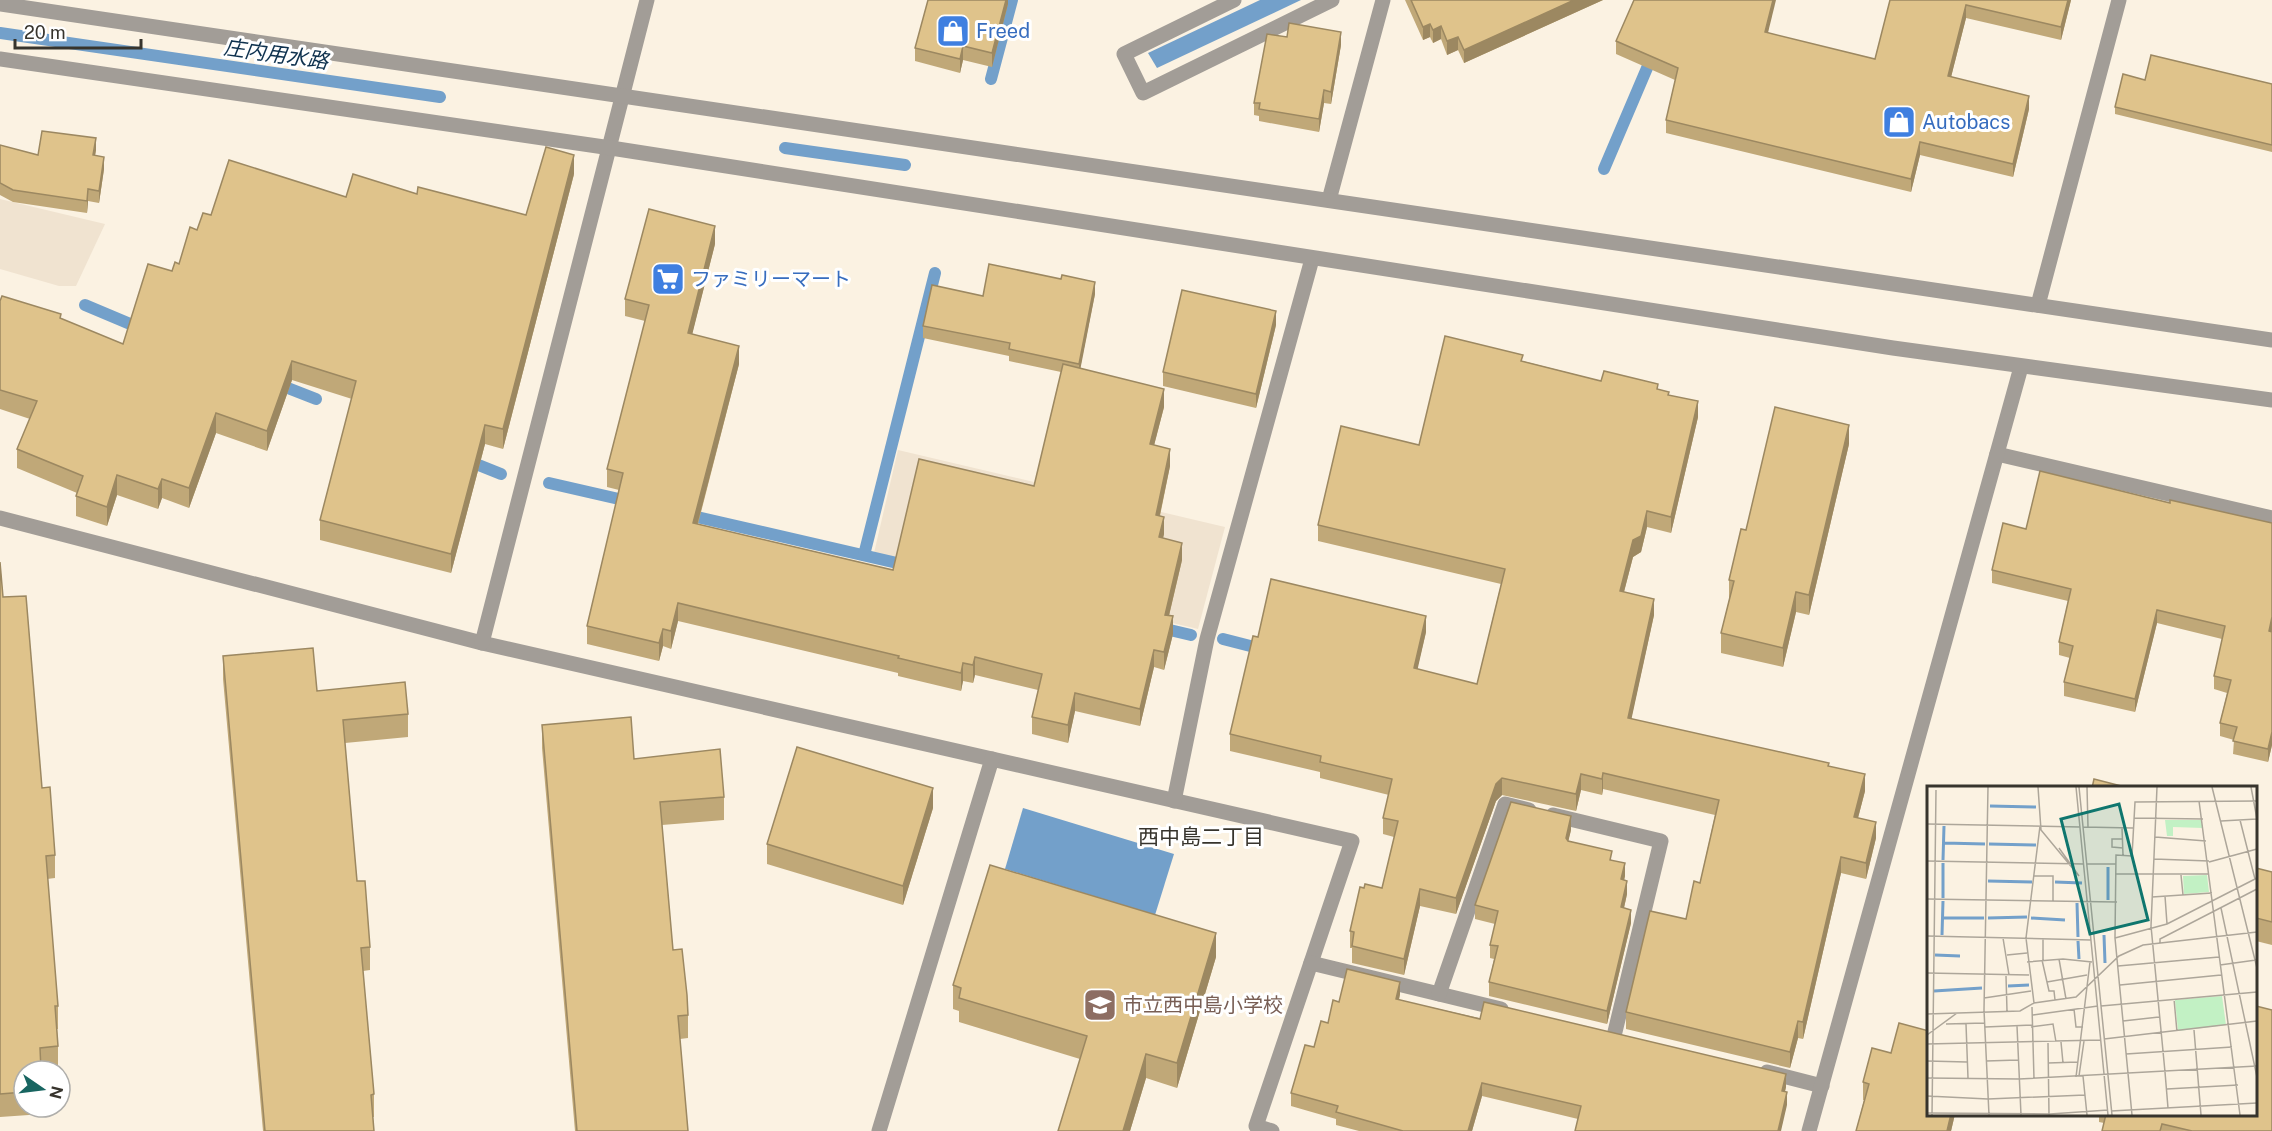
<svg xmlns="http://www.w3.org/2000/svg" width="2272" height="1131" viewBox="0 0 2272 1131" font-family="'Public Sans','Noto Sans JP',sans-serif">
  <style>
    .industrial { fill: #f0e3d0 }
    .water { fill: #73a0ca }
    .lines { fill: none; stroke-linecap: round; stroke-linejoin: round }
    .stream { stroke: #73a0ca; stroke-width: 12 }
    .minor { stroke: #a29d97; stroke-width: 15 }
    .tertiary { stroke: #a29d97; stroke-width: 15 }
    .wall { fill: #c0a878 }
    .shaded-wall { fill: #9c8861 }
    .building { fill: #dfc38b; stroke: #9c8861; stroke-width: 1.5 }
    .labels { text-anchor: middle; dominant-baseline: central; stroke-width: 6; stroke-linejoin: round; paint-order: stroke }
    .shop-label { font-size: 20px; fill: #366cbe; stroke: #fff; text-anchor: start }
    .education-label { font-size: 20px; fill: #785e54; stroke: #fff; text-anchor: start }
    .water-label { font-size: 21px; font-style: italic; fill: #0e314e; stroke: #fff }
    .neighbourhood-label { font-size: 21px; fill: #37342d; stroke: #fff }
    .inset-river { fill: none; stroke: #73a0ca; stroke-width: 3 }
    .inset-road { fill: none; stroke: #ada69a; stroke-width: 1.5 }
    .view { fill: #0f766e; fill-opacity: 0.15; stroke: #0f766e; stroke-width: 3 }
    .inset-edge { fill: none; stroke: #37342d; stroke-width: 3 }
  </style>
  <rect width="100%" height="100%" fill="#fbf2e2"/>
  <!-- industrial -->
  <g class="industrial">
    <polygon points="0,199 105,224 76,286 59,286 0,269"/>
    <polygon points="898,450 1225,527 1198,629 874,553"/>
  </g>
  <!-- water -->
  <g class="water">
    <polygon points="1260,0 1301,0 1157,68 1148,53"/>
    <polygon points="1023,808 1174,854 1155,915 1005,869"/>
  </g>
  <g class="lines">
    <!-- stream -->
    <g class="stream">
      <polyline points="0,33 440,97"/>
      <polyline points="991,79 1012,0"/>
      <polyline points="785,148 905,165"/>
      <polyline points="1604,169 1653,54"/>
      <polyline points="85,305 142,329"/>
      <polyline points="275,383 316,399"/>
      <polyline points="466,460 501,474"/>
      <polyline points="549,483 632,502"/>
      <polyline points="684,514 910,566"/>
      <polyline points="864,555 935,273"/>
      <polyline points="1157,627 1191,635"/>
      <polyline points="1223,639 1266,650"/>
    </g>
    <!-- minor -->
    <g class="minor">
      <polyline points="1234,0 1124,54 1143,93 1332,0"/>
      <polyline points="1329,200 1383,0"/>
      <polyline points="2038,305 2119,0"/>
      <polyline points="1997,454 2272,518"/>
      <polyline points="0,518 482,643 1352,841 1256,1126 1272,1131"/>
      <polyline points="482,643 647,0"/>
      <polyline points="1174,801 1207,639 1312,259"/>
      <polyline points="1553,815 1661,841 1614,1036"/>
      <polyline points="1311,963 1501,1009"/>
      <polyline points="1439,994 1505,804 1529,810"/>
      <polyline points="1767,1072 1822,1086"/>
      <polyline points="879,1131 992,759"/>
      <polyline points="1809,1131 2021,367"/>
    </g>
    <!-- tertiary -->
    <g class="tertiary">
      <polyline points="0,4 2272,340"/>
      <polyline points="0,59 611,148 1893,348 2272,400"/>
    </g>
  </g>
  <!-- wall -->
  <g class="wall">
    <polygon points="1008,0 1008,4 992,67 963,60 960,73 915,61 915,48"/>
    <polygon points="1405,0 1603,0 1464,63 1458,50 1447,55 1441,39 1433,43 1430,37 1423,40"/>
    <polygon points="1890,0 2071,0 2061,40 1966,18 1951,77 2029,109 2013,177 1920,155 1911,192 1666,133 1666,120 1675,80 1616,54 1616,41 1768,33 1875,59"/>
    <polygon points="1341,45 1331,104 1324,103 1319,132 1259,121 1259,116 1254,115 1254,103"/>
    <polygon points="2145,80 2272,84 2272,152 2115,114 2115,107"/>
    <polygon points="0,145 38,155 96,150 95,155 104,169 99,203 88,201 87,213 13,202 0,195"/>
    <polygon points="574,174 503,449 485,444 451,573 320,540 320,520 352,399 292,380 267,451 216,433 189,508 162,498 158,509 117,495 107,526 76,516 76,496 77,493 17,468 17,449 30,419 0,409 0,301 61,319 123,344 172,271 179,264 197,230 211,215 346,197 417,194 526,215"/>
    <polygon points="715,244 692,334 739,364 698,524 893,570 1034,486 1061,372 1009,361 1009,356 923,338 923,326 983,296 1095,294 1080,368 1164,407 1154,445 1170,466 1160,516 1164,534 1163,538 1182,560 1169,616 1173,634 1164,670 1154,667 1140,726 1075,711 1068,743 1032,734 1032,717 1038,690 975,675 973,683 963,681 961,691 898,676 898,673 678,621 671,649 663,646 659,661 587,644 587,626 619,490 607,487 607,469 645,321 625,316 625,299"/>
    <polygon points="1276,325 1256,408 1163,386 1163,372"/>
    <polygon points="1523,361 1601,381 1658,390 1669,395 1698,417 1671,533 1647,527 1641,552 1633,557 1624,592 1654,615 1631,719 1829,766 1865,791 1858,818 1876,838 1866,879 1841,873 1803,1039 1798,1038 1790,1068 1626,1029 1626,1012 1686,919 1700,883 1715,815 1603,789 1602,795 1581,790 1576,811 1502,795 1496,801 1456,914 1420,906 1404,975 1352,963 1352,948 1350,948 1350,931 1382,888 1394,837 1383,834 1383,818 1389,795 1320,778 1320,772 1230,751 1230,734 1258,637 1426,632 1417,669 1477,684 1501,584 1318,541 1318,525 1419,445"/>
    <polygon points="1849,444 1809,615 1796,612 1783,667 1721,653 1721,633 1729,600 1729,580 1746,530"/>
    <polygon points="2170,503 2272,523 2272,745 2268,762 2233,754 2234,740 2220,736 2220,723 2227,693 2214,689 2214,676 2222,639 2157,623 2135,712 2064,696 2064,682 2070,658 2059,655 2059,642 2068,601 1992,583 1992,570 2026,529"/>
    <polygon points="0,562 3,597 55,855 55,878 47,879 58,1006 58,1029 57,1029 58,1046 58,1069 42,1071 24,1071 24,1107 43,1107 43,1114 0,1117"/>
    <polygon points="223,656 317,691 408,714 408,737 345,743 357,881 370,947 370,970 363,971 374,1094 374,1117 373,1117 374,1131 263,1131 223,679"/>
    <polygon points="542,725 634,759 724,797 724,820 662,825 673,950 688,1015 688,1038 680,1039 688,1131 575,1131 542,748"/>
    <polygon points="933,808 903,905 767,864 767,844"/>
    <polygon points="1571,830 1568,841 1612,860 1625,876 1624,880 1627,894 1624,908 1631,923 1607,1024 1489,996 1489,982 1494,959 1490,958 1490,945 1495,924 1475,919 1475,905"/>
    <polygon points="2256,868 2272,872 2272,945 2256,941"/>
    <polygon points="1216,957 1177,1088 1146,1078 1130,1131 1058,1131 1080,1059 959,1022 959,1011 953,1009 953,985"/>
    <polygon points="1400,994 1399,1000 1786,1087 1785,1091 1787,1105 1578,1119 1482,1096 1472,1131 1359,1131 1336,1125 1336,1119 1291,1106 1291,1093 1339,1002"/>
    <polygon points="1872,1048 1929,1114 1955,1114 1951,1131 1856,1131 1864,1100 1863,1100 1863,1082"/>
    <polygon points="2099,1114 2256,1114 2272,1131 2102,1131 2104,1123 2099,1122"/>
  </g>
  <!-- shaded-wall -->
  <g class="shaded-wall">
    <polygon points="1006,0 1008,0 1008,4 992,67 992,53"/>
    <polygon points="1574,0 1603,0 1464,63 1464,50"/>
    <polygon points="1773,0 1776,0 1765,45 1765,32"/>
    <polygon points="2068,0 2071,0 2061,40 2061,27"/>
    <polygon points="1966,5 1966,18 1948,89 1948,76"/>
    <polygon points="1430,24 1430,37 1423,40 1423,27"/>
    <polygon points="1441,26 1441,39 1433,43 1433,30"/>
    <polygon points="1341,32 1341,45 1331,104 1331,92"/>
    <polygon points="1458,37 1458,50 1447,55 1447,41"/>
    <polygon points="963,46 963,60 960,73 960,59"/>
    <polygon points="1324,90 1324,103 1319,132 1319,119"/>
    <polygon points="2029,96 2029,109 2013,177 2013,164"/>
    <polygon points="96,138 96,150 93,167 93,155"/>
    <polygon points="1920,142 1920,155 1911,192 1911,179"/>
    <polygon points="574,155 574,174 503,449 503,429"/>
    <polygon points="104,157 104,169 99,203 99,191"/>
    <polygon points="88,189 88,201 87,213 87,201"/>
    <polygon points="715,226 715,244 688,351 688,333"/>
    <polygon points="1095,282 1095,294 1079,376 1079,364"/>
    <polygon points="1276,311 1276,325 1256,408 1256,394"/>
    <polygon points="739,346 739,364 693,541 693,523"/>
    <polygon points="292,361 292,380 267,451 267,431"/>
    <polygon points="1164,389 1164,407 1150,461 1150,444"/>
    <polygon points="1698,401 1698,417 1671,533 1671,517"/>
    <polygon points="216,413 216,433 189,508 189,488"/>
    <polygon points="485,425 485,444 451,573 451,554"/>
    <polygon points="1849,425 1849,444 1809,615 1809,595"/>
    <polygon points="1170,449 1170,466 1156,533 1156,515"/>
    <polygon points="117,475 117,495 107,526 107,507"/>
    <polygon points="162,479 162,498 158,509 158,489"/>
    <polygon points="1647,511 1647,527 1641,552 1633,557 1620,607 1620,591 1633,540"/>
    <polygon points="1164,517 1164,534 1159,554 1159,537"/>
    <polygon points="1182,543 1182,560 1165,632 1165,615"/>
    <polygon points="1796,592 1796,612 1783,667 1783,648"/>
    <polygon points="1654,599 1654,615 1628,735 1628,718"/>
    <polygon points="678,603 678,621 671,649 671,631"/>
    <polygon points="2157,610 2157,623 2135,712 2135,699"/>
    <polygon points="1173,616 1173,634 1164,670 1164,652"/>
    <polygon points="1426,616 1426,632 1414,685 1414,668"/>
    <polygon points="2272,617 2272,630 2269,644 2269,631"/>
    <polygon points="663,629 663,646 659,661 659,643"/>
    <polygon points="1154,650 1154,667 1140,726 1140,709"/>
    <polygon points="975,657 975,675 973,683 973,665"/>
    <polygon points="963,663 963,681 961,691 961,673"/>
    <polygon points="1075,693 1075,711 1068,743 1068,725"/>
    <polygon points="2272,732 2272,745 2268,762 2268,749"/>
    <polygon points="1603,773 1603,789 1602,795 1602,779"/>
    <polygon points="1581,774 1581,790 1576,811 1576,794"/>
    <polygon points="1865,774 1865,791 1854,833 1854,817"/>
    <polygon points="1502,778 1502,795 1496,801 1456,914 1456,898 1496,784"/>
    <polygon points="933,788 933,808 903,905 903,886"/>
    <polygon points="1571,816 1571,830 1566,851 1566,838"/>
    <polygon points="1876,822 1876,838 1866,879 1866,863"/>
    <polygon points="1841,857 1841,873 1803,1039 1803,1022"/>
    <polygon points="1625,863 1625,876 1621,893 1621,879"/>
    <polygon points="1627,881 1627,894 1621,921 1621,907"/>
    <polygon points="1420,889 1420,906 1404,975 1404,959"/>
    <polygon points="1631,910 1631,923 1607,1024 1607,1011"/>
    <polygon points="1216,933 1216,957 1177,1088 1177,1063"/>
    <polygon points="1400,982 1400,994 1396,1012 1396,999"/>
    <polygon points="1798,1021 1798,1038 1790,1068 1790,1052"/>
    <polygon points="1146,1054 1146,1078 1130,1131 1123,1131"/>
    <polygon points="1786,1074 1786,1087 1782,1104 1782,1091"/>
    <polygon points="1482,1083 1482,1096 1472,1131 1468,1131"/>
    <polygon points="1787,1092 1787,1105 1781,1131 1778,1131"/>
    <polygon points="1951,1114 1955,1114 1951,1131 1947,1131"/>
  </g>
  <!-- building -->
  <g class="building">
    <polygon points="928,0 1006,0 992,53 963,46 960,59 915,48"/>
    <polygon points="1411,0 1574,0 1464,50 1458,37 1447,41 1441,26 1433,30 1430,24 1423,27"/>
    <polygon points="1634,0 1773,0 1765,32 1875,59 1890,0 2068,0 2061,27 1966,5 1948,76 2029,96 2013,164 1920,142 1911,179 1666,120 1678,68 1616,41"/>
    <polygon points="1289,23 1341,32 1331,92 1324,90 1319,119 1259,109 1260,103 1254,103 1267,34 1287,37"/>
    <polygon points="2151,55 2272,84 2272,145 2115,107 2123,74 2145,80"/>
    <polygon points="42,131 96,138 93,155 104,157 99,191 88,189 87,201 13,190 0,183 0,145 38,155"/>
    <polygon points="546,147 574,155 503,429 485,425 451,554 320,520 356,381 292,361 267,431 216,413 189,488 162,479 158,489 117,475 107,507 76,496 83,476 17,449 37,401 0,390 0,301 2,296 61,314 60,318 123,344 148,264 172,271 175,262 179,264 190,227 197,230 203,213 211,215 229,160 346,197 353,174 417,194 418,187 526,215"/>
    <polygon points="649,209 715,226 688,333 739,346 693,523 893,570 919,459 1034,486 1063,364 1164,389 1150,444 1170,449 1156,515 1164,517 1159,537 1182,543 1165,615 1173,616 1164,652 1154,650 1140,709 1075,693 1068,725 1032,717 1042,674 975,657 973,665 963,663 961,673 898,658 899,656 678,603 671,631 663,629 659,643 587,626 623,473 607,469 649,305 625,299"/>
    <polygon points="989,264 1061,279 1062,275 1095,282 1079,364 1009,349 1010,343 923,326 932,285 983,296"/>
    <polygon points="1182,290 1276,311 1256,394 1163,372"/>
    <polygon points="1445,336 1523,355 1521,361 1601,381 1604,371 1658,384 1657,389 1669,392 1668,395 1698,401 1671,517 1647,511 1641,536 1633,540 1620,591 1654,599 1628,718 1829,763 1828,766 1865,774 1854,817 1876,822 1866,863 1841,857 1803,1022 1798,1021 1790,1052 1626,1012 1650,911 1686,919 1694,881 1700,883 1719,800 1603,773 1602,779 1581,774 1576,794 1502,778 1496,784 1456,898 1420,889 1404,959 1352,946 1354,932 1350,931 1360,887 1364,888 1365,884 1382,888 1398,821 1383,818 1392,779 1320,762 1321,756 1230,734 1253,636 1258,637 1271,579 1426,616 1414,668 1477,684 1505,569 1318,525 1341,426 1419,445"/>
    <polygon points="1775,407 1849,425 1809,595 1796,592 1783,648 1721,633 1734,581 1729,580 1741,529 1746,530"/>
    <polygon points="2040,471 2170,503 2170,500 2272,523 2272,617 2269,631 2272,632 2272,732 2268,749 2233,741 2237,727 2220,723 2231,680 2214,676 2225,626 2157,610 2135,699 2064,682 2073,646 2059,642 2071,589 1992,570 2003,523 2026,529"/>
    <polygon points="0,562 3,597 26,596 42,788 50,787 55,855 46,856 58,1006 55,1006 58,1046 40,1048 41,1071 24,1071 24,1092 0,1094"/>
    <polygon points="313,648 317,691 405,682 408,714 343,720 357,881 365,881 370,947 361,948 374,1094 371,1095 374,1131 265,1131 223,656"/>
    <polygon points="631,717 634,759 720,749 724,797 660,802 673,950 682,949 687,995 688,1015 678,1016 688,1131 577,1131 542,725"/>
    <polygon points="797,747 933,788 903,886 767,844"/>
    <polygon points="2094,779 2129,788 2092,788"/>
    <polygon points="1511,802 1571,816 1566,838 1568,841 1612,851 1610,860 1625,863 1621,879 1627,881 1621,907 1631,910 1607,1011 1489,982 1498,946 1490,945 1498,911 1475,905"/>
    <polygon points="990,865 1216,933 1177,1063 1146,1054 1123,1131 1058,1131 1087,1036 959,998 961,988 953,985"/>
    <polygon points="2256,868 2272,872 2272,922 2256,918"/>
    <polygon points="1347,969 1400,982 1396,999 1480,1019 1484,1002 1786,1074 1782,1091 1787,1092 1778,1131 1575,1131 1581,1106 1482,1083 1468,1131 1403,1131 1336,1112 1338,1106 1291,1093 1305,1045 1314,1047 1321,1021 1328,1023 1333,1000 1339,1002"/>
    <polygon points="2256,1006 2272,1010 2272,1131 2192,1131 2162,1124 2160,1131 2102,1131 2106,1114 2256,1114"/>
    <polygon points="1899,1023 1929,1031 1929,1114 1951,1114 1947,1131 1856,1131 1869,1084 1863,1082 1872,1048 1891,1053"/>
  </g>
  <!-- icons -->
  <defs>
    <g id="shop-square" transform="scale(1.725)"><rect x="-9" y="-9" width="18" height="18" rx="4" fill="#3f7fe0" stroke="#fff"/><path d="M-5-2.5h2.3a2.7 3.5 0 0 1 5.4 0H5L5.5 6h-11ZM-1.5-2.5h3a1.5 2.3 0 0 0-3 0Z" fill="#fff"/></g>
    <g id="supermarket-square" transform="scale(1.725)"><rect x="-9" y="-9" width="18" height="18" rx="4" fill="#3f7fe0" stroke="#fff"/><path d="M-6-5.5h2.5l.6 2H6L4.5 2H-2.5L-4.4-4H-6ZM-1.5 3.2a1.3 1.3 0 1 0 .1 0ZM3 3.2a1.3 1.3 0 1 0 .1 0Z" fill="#fff"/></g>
    <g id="school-square" transform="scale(1.725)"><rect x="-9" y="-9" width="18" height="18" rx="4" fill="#8d6e63" stroke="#fff"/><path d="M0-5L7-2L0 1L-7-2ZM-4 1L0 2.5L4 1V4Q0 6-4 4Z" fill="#fff"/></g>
  </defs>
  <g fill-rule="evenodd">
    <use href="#shop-square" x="953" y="31"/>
    <use href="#shop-square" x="1899" y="122"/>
    <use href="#supermarket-square" x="668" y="279"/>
    <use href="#school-square" x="1100" y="1005"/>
  </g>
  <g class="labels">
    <!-- shop labels -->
    <g class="shop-label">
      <text x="976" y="31">Freed</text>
      <text x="1922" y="122">Autobacs</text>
      <text x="691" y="279">ファミリーマート</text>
    </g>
    <!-- education labels -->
    <g class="education-label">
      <text x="1123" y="1005">市立西中島小学校</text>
    </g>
    <!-- water labels -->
    <g class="water-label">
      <text transform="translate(276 54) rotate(8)">庄内用水路</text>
    </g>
    <!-- neighbourhood labels -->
    <g class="neighbourhood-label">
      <text x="1201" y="836">西中島二丁目</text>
    </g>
  </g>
  <!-- overview -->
  <g transform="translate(1927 786)">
    <rect width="330" height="330" fill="#fbf2e2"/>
    <path d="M238,34H274L276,42L246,41V50H240ZM280,89L282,106L257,108L256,90ZM295,210L299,239L251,245L248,214Z" fill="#c2f1c4"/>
    <path class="inset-river" d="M63,20L109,21M17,57L58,58M62,58L109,59M16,74L17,40M181,81V114M61,95L105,96M128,96L155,97M16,112V77M150,117L151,151M15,132H57M61,132L100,131M104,132L138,134M15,149L16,115M177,149L178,177M151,155L152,173M8,169L33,170M81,200L102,199M7,205L55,202"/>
    <path class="inset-road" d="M61,1L57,224L62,329M111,1L114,44L152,90L132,62M149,1L181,329M152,1L185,329M160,1L161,41M230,1L224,140L238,286M285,1L330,182M324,1L330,33M272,15L313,329M207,32L276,33M313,34L328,93M294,35L330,33M0,38L153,41M156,41L206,42M195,42L196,69M228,51L279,55M196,53H185V61L196,62M227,73L282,75M0,75L157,78M282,76L330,63M160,78H189M189,88H282M254,89L256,109M107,90H126V115M238,110L240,138M225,111L285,107M0,113L190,116M294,122L330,291M0,150L164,154M76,152L82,189M188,152L240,138L330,92M233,157V153L330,103M80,169L100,167M132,173L139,213M115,174L122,205H127L128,214M116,174V153M100,176L136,173L165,176M293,179L329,174M191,180L292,171M0,187L102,189M79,190L80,225M120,196L160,189M193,199L294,189M57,212L104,205M247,213L250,246M107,217L99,152L113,40M174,220L330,206M105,221L107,293M147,223L149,241H156M0,228L93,225L107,217L149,211L192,170L216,159L330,146M106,229L171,220M196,235L232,231M19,238L58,237M39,238L41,292M90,240L94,329M58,241L105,239M104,241L126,238L129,256M267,244L274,329M0,249L30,227M177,253L330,235M134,256L136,277M121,257L122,329M0,258L174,254M199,268L305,261M0,275L40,276M59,275L91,274M121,277L151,276M238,286L241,322M152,290L157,255M156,290L160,329M149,291L163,176M0,292L92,293L330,280M240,303L311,299M0,310L61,313L158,309M184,325L330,317M0,327L123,328L181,324M5,329L9,4M205,329L188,152L189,69L205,70L208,16L330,15"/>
    <path class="view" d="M192,18L221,134L163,148L134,33Z"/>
    <rect width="330" height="330" class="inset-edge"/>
  </g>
  <!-- north arrow -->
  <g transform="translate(42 1089) rotate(104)"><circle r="28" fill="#ffffff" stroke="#afaeab" stroke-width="1.5"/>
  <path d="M0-4.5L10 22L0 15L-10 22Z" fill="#186561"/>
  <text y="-9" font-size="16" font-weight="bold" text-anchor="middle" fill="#37342d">N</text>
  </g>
  <!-- scale -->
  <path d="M15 39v9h126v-9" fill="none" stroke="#37342d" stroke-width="3"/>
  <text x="24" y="39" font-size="18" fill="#37342d" stroke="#ffffff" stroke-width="4.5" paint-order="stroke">20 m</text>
</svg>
